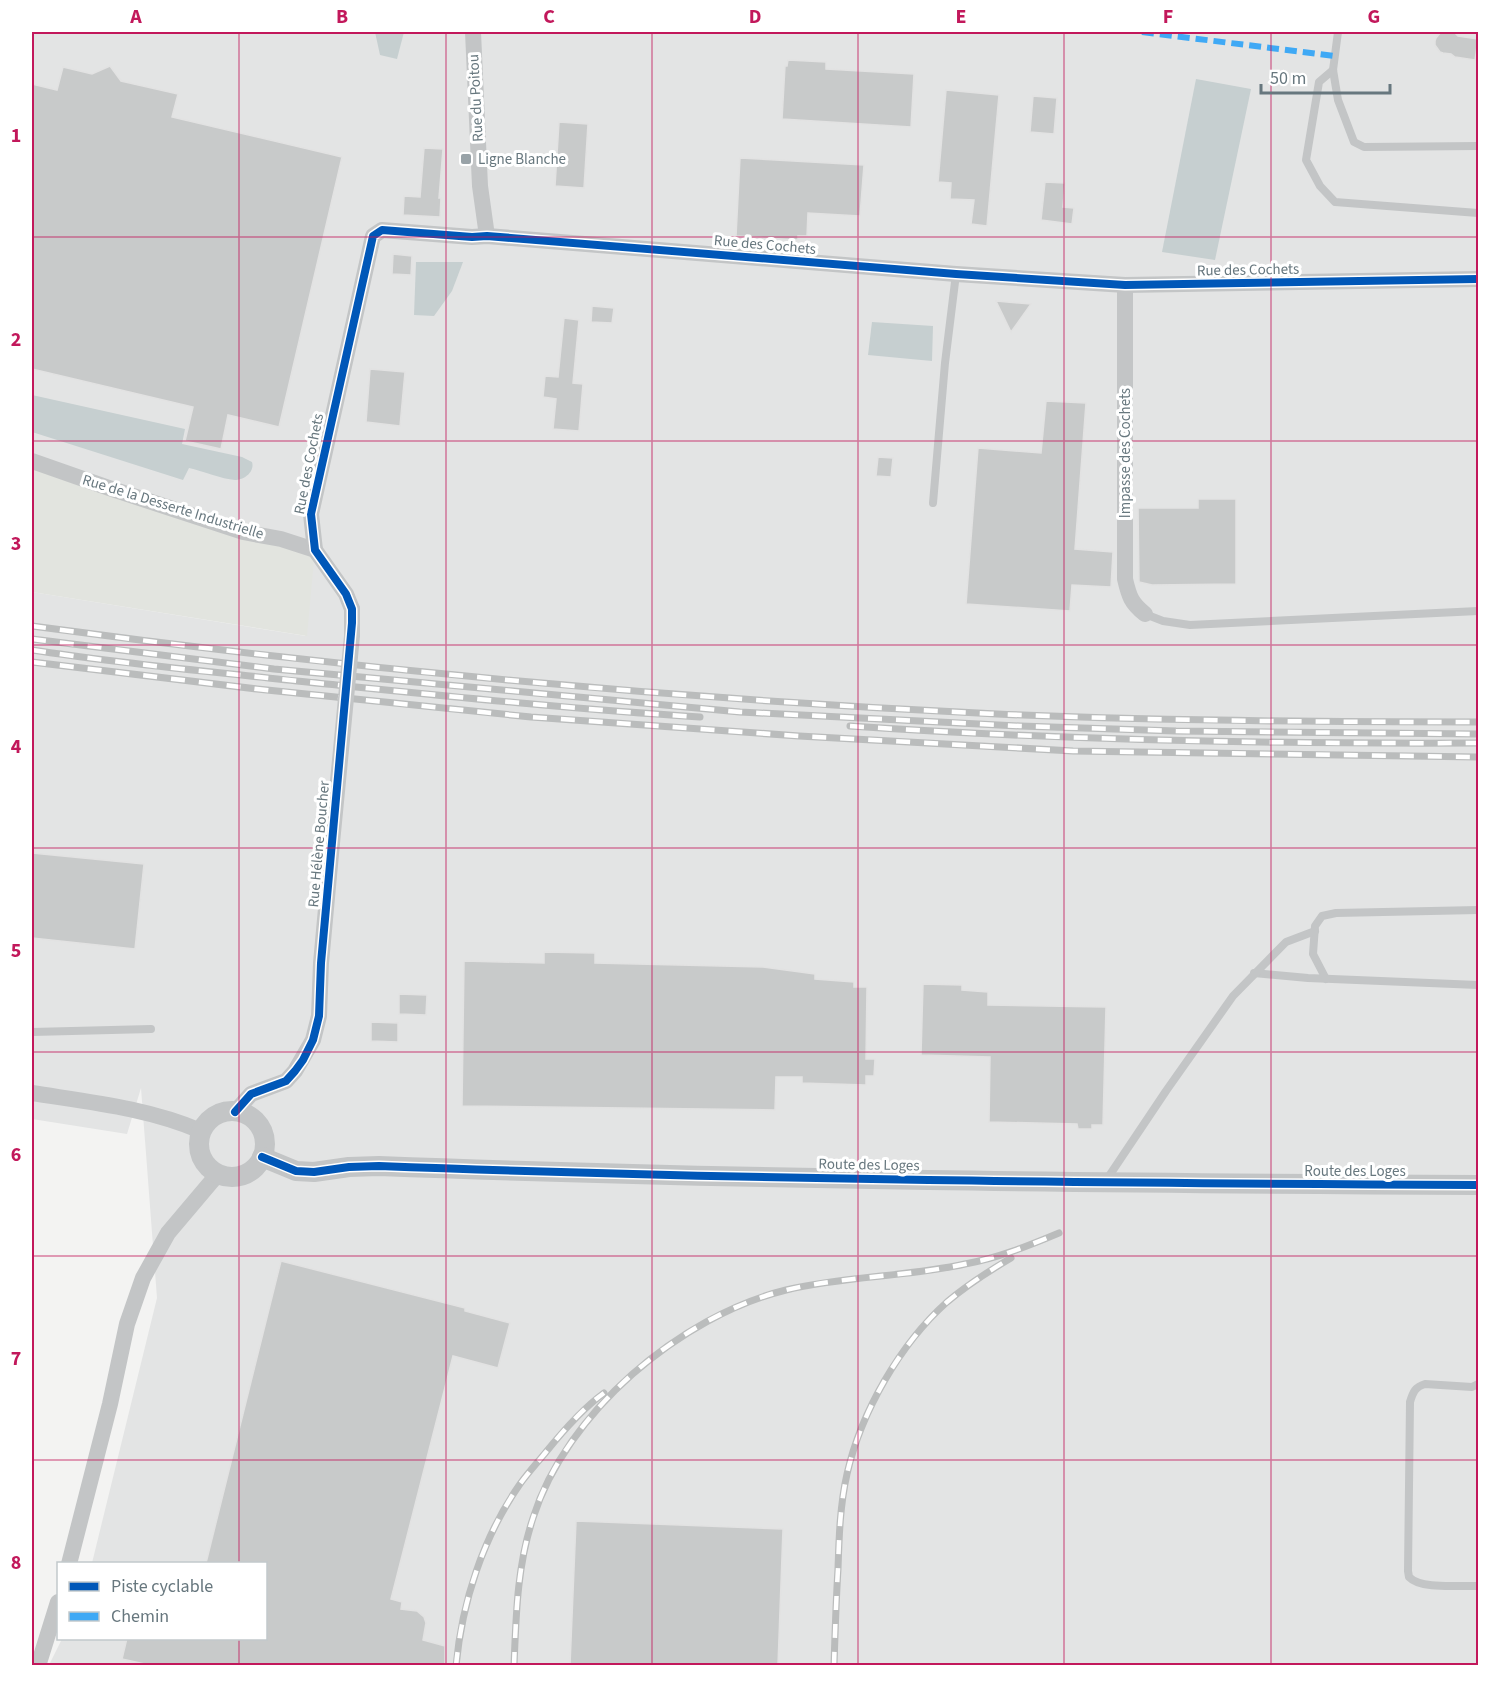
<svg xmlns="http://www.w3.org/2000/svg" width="1510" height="1697" viewBox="0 0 1510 1697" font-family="'Source Sans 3',sans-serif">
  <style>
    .built { fill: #e3e4e4 }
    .green { fill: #e2e4df }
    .water { fill: #c6cfd0 }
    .building { fill: #c8caca; stroke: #e2e2e2; stroke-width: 1.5 }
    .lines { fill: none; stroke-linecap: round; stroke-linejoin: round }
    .service { stroke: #c3c5c6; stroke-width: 8 }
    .minor { stroke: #c3c5c6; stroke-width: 16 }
    .tertiary { stroke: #c3c5c6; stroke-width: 20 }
    .rail-casing { stroke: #babcbc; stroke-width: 7 }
    .rail { stroke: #fff; stroke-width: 4.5; stroke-dasharray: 14; stroke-linecap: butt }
    .minor-bridge { stroke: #c3c5c6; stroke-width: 16 }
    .quiet { stroke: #3fa9f5; stroke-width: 6; stroke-dasharray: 12 6; stroke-linecap: butt }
    .cycleway-casing { stroke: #fff; stroke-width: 11 }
    .cycleway { stroke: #0057b8; stroke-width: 8 }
    .grid { fill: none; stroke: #c2185b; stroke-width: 1.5; stroke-opacity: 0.55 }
    .poi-dot { fill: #98a2a7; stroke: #fff; stroke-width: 2 }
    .labels { text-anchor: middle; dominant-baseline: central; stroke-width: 6; stroke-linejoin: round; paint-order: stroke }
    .street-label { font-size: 15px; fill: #67777e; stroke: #fff }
    .poi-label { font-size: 15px; fill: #67777e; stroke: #fff; text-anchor: start }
    .neatline { fill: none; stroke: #c2185b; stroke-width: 2 }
    .grid-label { font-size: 20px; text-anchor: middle; font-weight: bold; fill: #c2185b }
  </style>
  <rect width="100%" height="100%" fill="#f3f3f2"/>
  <!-- built -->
  <polygon class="built" points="32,32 1478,32 1478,1665 49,1665 62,1639 266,1638 266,1564 92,1563 157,1298 141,1088 127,1134 32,1119 32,592 306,636 32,460"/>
  <!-- green -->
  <polygon class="green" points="32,460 315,549 307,636 32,592"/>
  <!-- water -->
  <g class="water">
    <polygon points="375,32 404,32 397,59 380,55"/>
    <polygon points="1196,79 1251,89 1215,260 1162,252"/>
    <polygon points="416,262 463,262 452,291 434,316 414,315"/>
    <polygon points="872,322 933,326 932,361 868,355"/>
    <path d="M32,395L185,429L182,444L242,457L252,462C255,471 245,480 235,480C222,479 202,471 189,468L183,480L32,432Z"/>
  </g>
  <!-- building -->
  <g class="building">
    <polygon points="1441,32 1454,32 1458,36 1478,39 1475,60 1455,57 1451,54 1443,53 1440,52 1435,45 1435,41 1436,38"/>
    <polygon points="788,60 826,62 826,69 914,74 911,127 782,119 785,66 787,66"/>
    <polygon points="110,66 121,81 178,94 172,117 342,157 279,427 228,415 221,449 185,441 193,407 32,369 32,84 57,90 63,67 92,74"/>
    <polygon points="946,90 999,95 987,226 971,224 974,200 950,199 951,183 938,182"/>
    <polygon points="1033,96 1057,98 1054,134 1030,132"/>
    <polygon points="559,122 588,124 584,188 555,186"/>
    <polygon points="424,148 443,149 439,198 441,198 440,217 403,215 404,196 420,197"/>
    <polygon points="740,158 864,165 860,216 808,213 807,236 798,236 798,240 736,236"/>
    <polygon points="1045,182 1065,183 1063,207 1074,208 1072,224 1041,220"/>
    <polygon points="393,254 412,256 411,275 392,274"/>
    <polygon points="996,301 1031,304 1011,332"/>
    <polygon points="592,306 614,308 612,323 591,322"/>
    <polygon points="564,318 579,320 573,383 583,384 579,431 553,429 556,399 543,397 545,376 558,377"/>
    <polygon points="370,369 405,372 400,426 366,422"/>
    <polygon points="1046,401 1086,403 1075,549 1113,552 1111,587 1072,585 1070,611 966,604 978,448 1041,453"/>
    <polygon points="878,457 893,458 891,477 876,476"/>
    <polygon points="1198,499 1236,499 1236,584 1152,585 1139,582 1138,508 1198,508"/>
    <polygon points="32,853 144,864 135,949 32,938"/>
    <polygon points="544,952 595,953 595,963 763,967 815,974 815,979 854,982 854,987 867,987 866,1059 875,1059 874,1076 866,1076 866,1085 802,1083 802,1077 776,1077 775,1110 462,1106 464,961 544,963"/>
    <polygon points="923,984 962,985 962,990 988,992 988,1005 1106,1007 1103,1125 1092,1125 1092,1129 1078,1129 1077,1124 989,1122 990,1057 921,1055"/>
    <polygon points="399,994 427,995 426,1015 399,1014"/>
    <polygon points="371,1022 398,1023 398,1042 371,1041"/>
    <polygon points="281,1261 465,1308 465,1311 510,1323 498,1368 453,1356 391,1599 402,1602 401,1609 417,1611 424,1617 426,1623 423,1640 445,1646 445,1665 149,1665 122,1659 127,1638 266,1638 266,1563 206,1563"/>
    <polygon points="576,1521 783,1529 778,1665 570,1665"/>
  </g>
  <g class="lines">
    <!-- service -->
    <g class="service">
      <polyline points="1338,32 1333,70 1338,100 1354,142 1364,147 1478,146"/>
      <polyline points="1333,70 1319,82 1306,160 1320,186 1335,202 1478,213"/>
      <polyline points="933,503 945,363 956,274"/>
      <polyline points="1145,614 1163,621 1190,625 1478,611"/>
      <polyline points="1254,973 1308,978 1478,985"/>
      <polyline points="1326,979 1313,954 1315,926 1322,916 1336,913 1478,910"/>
      <polyline points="32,1032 151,1029"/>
      <polyline points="1105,1182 1166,1091 1233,996 1286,942 1315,931"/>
      <path d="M1478,1384L1472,1387L1425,1384C1415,1387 1413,1392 1410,1402L1408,1571L1409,1577C1421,1590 1460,1585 1478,1586"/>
    </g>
    <!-- minor -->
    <g class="minor">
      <polyline points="473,32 480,186 487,236"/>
      <path d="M1125,285V579C1129,596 1131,603 1145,614"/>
      <polyline points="32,461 109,488 243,532 281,539 315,550"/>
      <polyline points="352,609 346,594 315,550 311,514 373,236 382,230 472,237 487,236 956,274 1125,285 1478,279"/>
      <path d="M32,1093C89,1102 148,1108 201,1131"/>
      <polyline points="235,1112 251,1094 286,1081 295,1071 313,1040 319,1016 321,963 332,843"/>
      <polyline points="69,1564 110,1404 127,1324 143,1278 168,1233 217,1175"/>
      <polyline points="38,1666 58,1602"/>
    </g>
    <!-- tertiary -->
    <g class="tertiary">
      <circle cx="232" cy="1144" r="33"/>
      <path d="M262,1157L296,1171L314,1172L349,1167L379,1166C745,1180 1112,1183 1478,1185"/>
    </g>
    <!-- rail casing -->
    <g class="rail-casing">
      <g id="rail">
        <path d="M32,626C352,669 674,699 997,714C1158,721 1318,722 1478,722"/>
        <polyline points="32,639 274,669 740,712 1020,726 1176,731 1478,734"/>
        <path d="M32,650C123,664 215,672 307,682C437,695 569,709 700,717"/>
        <polyline points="32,662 257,689 531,717 799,736 1073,751 1478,757"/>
        <path d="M850,726C1059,740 1269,744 1478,743"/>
        <path d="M456,1666C462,1602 483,1537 520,1484C528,1473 537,1463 546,1452C563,1431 582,1409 604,1393"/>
        <path d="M514,1666C516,1616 517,1566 533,1518C566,1413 680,1316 786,1290C845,1276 906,1277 965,1264C998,1258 1028,1246 1059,1233"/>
        <path d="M834,1666C835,1633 836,1601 838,1569C839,1537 840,1505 847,1474C861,1412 900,1344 947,1302C967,1285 989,1271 1011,1258"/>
      </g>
    </g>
    <!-- rail -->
    <use href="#rail" class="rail"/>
    <!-- minor-bridge -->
    <polyline class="minor-bridge" points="332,843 352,636 352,609"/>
    <!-- quiet -->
    <polyline class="quiet" points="1142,32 1335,56"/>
    <!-- cycleway casing -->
    <g class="cycleway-casing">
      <g id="cycleway">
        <polyline points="235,1112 251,1094 286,1081 295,1071 303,1060 313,1040 319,1016 321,963 352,623 352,609 346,594 315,550 311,514 373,236 382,230 472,237 487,236 956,274 1125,285 1478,279"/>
        <path d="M262,1157L296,1171L314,1172L349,1167L379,1166C745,1180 1112,1183 1478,1185"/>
      </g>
    </g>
    <!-- cycleway -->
    <use href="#cycleway" class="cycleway"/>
  </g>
  <!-- grid -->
  <path class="grid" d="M239,32V1564M446,32V1666M652,32V1666M858,32V1666M1064,32V1666M1271,32V1666M32,237H1478M32,441H1478M32,645H1478M32,848H1478M32,1052H1478M32,1256H1478M32,1460H1478M239,1638V1666"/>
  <!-- markers -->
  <rect class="poi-dot" x="460" y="153" width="12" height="12" rx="3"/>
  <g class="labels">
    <!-- street labels -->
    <g class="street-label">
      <text transform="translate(476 98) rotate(-93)">Rue du Poitou</text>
      <text transform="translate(765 245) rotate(5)">Rue des Cochets</text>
      <text transform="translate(1248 270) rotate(-1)">Rue des Cochets</text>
      <text transform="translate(1125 453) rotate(-90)">Impasse des Cochets</text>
      <text transform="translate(309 464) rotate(-79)">Rue des Cochets</text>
      <text transform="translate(173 507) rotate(17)">Rue de la Desserte Industrielle</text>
      <text transform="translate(319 844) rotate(-85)">Rue Hélène Boucher</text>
      <text transform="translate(869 1165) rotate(1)">Route des Loges</text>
      <text x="1355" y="1171">Route des Loges</text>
    </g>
    <!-- poi labels -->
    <g class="poi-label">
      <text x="478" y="159">Ligne Blanche</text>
    </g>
  </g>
  <!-- border -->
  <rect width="1510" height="1697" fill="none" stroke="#ffffff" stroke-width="66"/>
  <!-- legend -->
  <rect x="57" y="1562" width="210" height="78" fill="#ffffff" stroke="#c2c9cb" stroke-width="1.5"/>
  <rect x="69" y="1582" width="30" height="9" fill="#0057b8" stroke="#c2c9cb" stroke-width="1.5"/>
  <text x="111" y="1592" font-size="18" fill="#67777e">Piste cyclable</text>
  <rect x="69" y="1612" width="30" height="9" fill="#3fa9f5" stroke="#c2c9cb" stroke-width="1.5"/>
  <text x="111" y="1622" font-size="18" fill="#67777e">Chemin</text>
  <!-- scale -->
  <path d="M1261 84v9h129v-9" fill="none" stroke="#67777e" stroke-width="3"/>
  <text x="1270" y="84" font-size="18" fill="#67777e" stroke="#ffffff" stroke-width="4.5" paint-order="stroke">50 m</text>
  <rect x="33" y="33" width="1444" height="1631" class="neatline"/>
  <g class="grid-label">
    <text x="136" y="23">A</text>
    <text x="342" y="23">B</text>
    <text x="549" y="23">C</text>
    <text x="755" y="23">D</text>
    <text x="961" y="23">E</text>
    <text x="1168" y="23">F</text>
    <text x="1374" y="23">G</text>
    <text x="16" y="142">1</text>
    <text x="16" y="346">2</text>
    <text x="16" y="550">3</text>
    <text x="16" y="753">4</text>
    <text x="16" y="957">5</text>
    <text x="16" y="1161">6</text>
    <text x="16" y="1365">7</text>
    <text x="16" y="1569">8</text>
  </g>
</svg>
